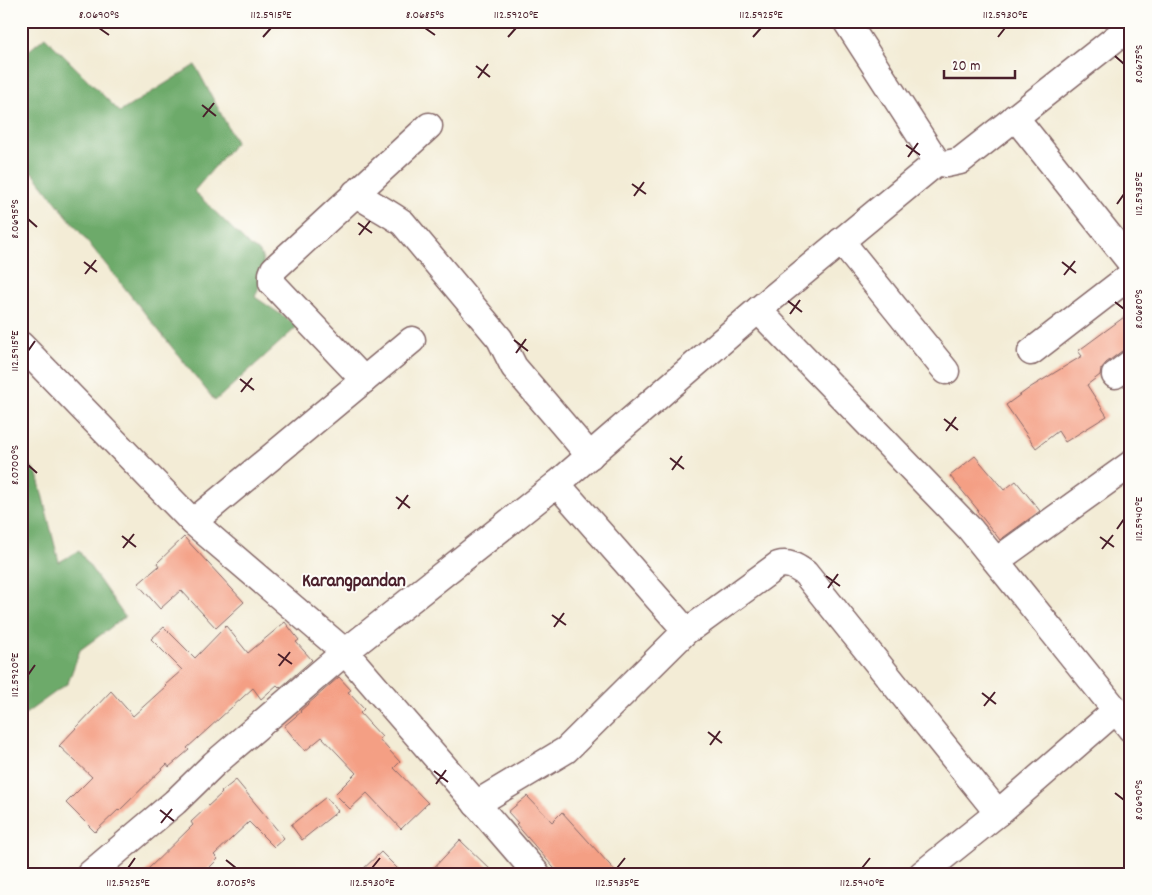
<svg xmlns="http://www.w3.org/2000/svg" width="1152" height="895" viewBox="0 0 1152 895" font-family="Dekko,sans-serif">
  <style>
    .forest { fill: #6daa6b; stroke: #5c644b }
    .building { fill: #f49f84 }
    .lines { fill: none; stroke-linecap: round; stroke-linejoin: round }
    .minor-casing { stroke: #856767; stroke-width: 29 }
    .minor { stroke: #fff; stroke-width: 26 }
    .ticks { fill: none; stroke: #4a1f2b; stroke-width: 2 }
    .labels { text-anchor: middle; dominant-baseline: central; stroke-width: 4; stroke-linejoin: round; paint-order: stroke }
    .quarter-label { font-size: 19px; font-weight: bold; fill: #4a1f2b; stroke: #fdfcf7 }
    .neatline { fill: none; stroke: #4a1f2b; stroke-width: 2 }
    .ticks-label { font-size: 12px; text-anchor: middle; fill: #4a1f2b }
  </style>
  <rect width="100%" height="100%" fill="#fdfcf7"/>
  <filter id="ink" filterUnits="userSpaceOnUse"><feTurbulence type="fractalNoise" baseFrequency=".02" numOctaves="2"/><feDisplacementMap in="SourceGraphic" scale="10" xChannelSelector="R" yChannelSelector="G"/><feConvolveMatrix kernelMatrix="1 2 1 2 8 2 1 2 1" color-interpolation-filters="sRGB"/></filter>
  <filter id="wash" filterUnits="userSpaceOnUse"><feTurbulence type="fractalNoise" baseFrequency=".0096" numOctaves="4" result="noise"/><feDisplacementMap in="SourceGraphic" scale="20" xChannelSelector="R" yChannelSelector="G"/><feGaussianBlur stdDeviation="1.12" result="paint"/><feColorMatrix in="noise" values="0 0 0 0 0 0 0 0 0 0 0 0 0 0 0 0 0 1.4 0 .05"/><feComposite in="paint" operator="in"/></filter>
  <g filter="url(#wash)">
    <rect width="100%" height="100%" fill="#f3ecd6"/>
    <!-- forest -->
    <g class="forest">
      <polygon points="45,37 120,112 195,65 236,142 194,191 251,247 260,252 266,269 255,297 298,326 215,401 32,172 21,181 21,57"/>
      <polygon points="21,453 37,474 59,562 79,551 125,617 80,650 68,683 21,717"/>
    </g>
    <g id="blocks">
      <!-- building -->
      <g class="building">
        <polygon points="1131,312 1131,348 1122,351 1106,363 1101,369 1100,375 1087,385 1107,416 1065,442 1058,431 1036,448 1006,405 1031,387 1082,356 1078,351"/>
        <polygon points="975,456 1004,490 1016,481 1040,511 1000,540 977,511 978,510 950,476"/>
        <polygon points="184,537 244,602 216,628 181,590 160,609 138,584 159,566 157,563"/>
        <polygon points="285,622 299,640 296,642 312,660 280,688 277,685 261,699 253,688 187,748 189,750 169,767 167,764 119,811 118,810 95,832 66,803 92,777 59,746 111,691 133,716 166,686 165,685 182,670 151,639 164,627 195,658 226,626 248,653"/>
        <polygon points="339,677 351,690 348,692 364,709 360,713 382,737 379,739 400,762 394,768 428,803 401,829 367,793 350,809 335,794 356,773 322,737 305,751 284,726 301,712 300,711"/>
        <polygon points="236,780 284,838 274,847 249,822 214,855 218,859 203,874 143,874 193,825 191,822 222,793 221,792"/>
        <polygon points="527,796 552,822 562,812 618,874 559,874 516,824 518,823 508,812"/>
        <polygon points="326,797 338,811 302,840 291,825"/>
        <polygon points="460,840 495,874 428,874"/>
        <polygon points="381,852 403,874 358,874"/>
      </g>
    </g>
  </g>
  <g filter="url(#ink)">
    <use href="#blocks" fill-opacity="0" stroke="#856767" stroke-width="1"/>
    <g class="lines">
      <!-- minor casing -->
      <g class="minor-casing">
        <g id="minor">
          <polyline points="846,21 937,162"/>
          <polyline points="1015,117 1131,263"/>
          <path d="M355,193C371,204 388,212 403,223L500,339L514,367L590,456"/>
          <polyline points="841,241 946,371"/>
          <polyline points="758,310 970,529 1131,729"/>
          <polyline points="21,345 193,522 345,652 537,874"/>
          <polyline points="1031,352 1131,275"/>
          <polyline points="1115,375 1131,363"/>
          <polyline points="364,380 272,283 272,274 274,269 429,126"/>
          <path d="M557,484L681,625L688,629L693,627L778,565C789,562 796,567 805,573L998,813"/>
          <polyline points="193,522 412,340"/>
          <polyline points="996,561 1131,464"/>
          <polyline points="476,804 566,750 688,629"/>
          <polyline points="90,874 175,802 214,764 345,652 557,484 758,310 937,162 946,164 960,161 1131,26"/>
          <polyline points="922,874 998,813 1115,711"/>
        </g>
      </g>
      <!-- minor -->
      <use href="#minor" class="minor"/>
    </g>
  </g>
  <!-- ticks -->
  <path class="ticks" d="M99,28L109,35M425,28L435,35M263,37L271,28M508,37L516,28M753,37L761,28M998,37L1005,28M1115,56L1124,64M476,66L490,77M478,78L488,64M202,105L216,116M203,117L214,103M906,145L920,155M908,157L918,143M632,184L646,194M634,196L644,182M1117,204L1124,194M28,219L37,227M358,223L372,233M359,235L370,221M84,262L97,272M1062,262L1076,273M85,274L96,260M1064,275L1075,261M788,301L802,312M1115,302L1124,309M790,314L800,300M514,340L528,351M28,351L35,341M516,353L526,339M240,379L254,390M241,392L252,378M944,419L958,430M946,431L956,417M670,458L684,469M28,465L37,473M672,470L682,456M396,497L410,508M398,509L408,495M1117,529L1124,519M122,536L136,547M1100,537L1114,547M123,548L134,534M1102,549L1113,535M826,576L840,586M828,588L838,574M552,615L566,625M554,627L564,613M278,654L292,664M279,666L290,652M28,675L35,665M982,693L996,704M984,706L995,692M708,732L722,743M710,745L720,731M434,771L448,782M436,784L446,770M1115,793L1124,800M160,810L174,821M161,823L172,809M226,860L236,868M128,868L135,858M372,868L380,858M617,868L625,858M862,868L870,858"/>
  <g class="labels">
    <!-- quarter labels -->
    <g class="quarter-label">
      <text x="354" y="582">Karangpandan</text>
    </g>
  </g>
  <!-- margin -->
  <rect width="1152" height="895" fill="none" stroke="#fdfcf7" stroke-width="55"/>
  <!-- scale -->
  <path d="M944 70v8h71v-8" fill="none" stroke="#4a1f2b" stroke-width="2.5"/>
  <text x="952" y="70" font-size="15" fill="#4a1f2b" stroke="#fdfcf7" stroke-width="4" paint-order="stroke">20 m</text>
  <rect x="28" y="28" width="1096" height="840" class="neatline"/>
  <g class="ticks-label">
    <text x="99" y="18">8.0690°S</text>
    <text x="271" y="18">112.5915°E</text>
    <text x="425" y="18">8.0685°S</text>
    <text x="516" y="18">112.5920°E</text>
    <text x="761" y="18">112.5925°E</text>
    <text x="1005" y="18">112.5930°E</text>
    <text transform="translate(1138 64) rotate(-90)" y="4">8.0675°S</text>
    <text transform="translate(1138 194) rotate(-90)" y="4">112.5935°E</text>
    <text transform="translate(14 219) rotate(-90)" y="4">8.0695°S</text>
    <text transform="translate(1138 309) rotate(-90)" y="4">8.0680°S</text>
    <text transform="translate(14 351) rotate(-90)" y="4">112.5915°E</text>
    <text transform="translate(14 465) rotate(-90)" y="4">8.0700°S</text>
    <text transform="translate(1138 519) rotate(-90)" y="4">112.5940°E</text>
    <text transform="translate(14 675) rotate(-90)" y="4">112.5920°E</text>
    <text transform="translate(1138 800) rotate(-90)" y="4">8.0690°S</text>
    <text x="128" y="886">112.5925°E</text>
    <text x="236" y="886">8.0705°S</text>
    <text x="372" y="886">112.5930°E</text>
    <text x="617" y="886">112.5935°E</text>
    <text x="862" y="886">112.5940°E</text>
  </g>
</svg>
